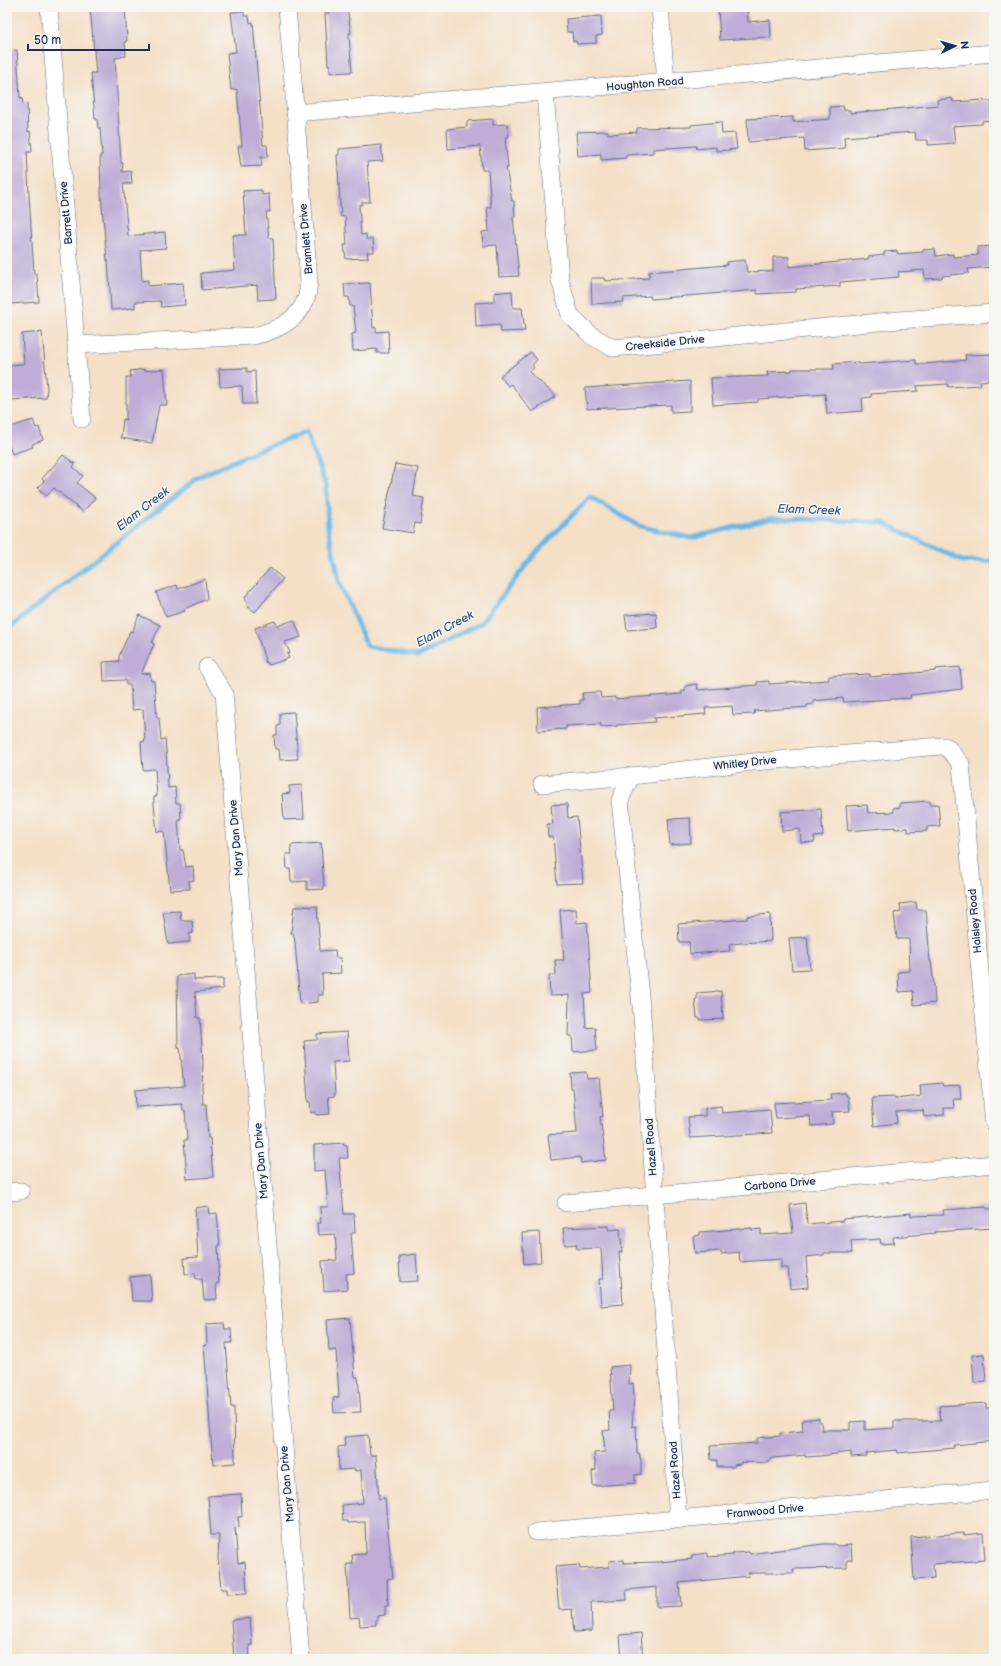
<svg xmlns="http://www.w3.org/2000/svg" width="1001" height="1666" viewBox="0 0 1001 1666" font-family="'Balsamiq Sans',sans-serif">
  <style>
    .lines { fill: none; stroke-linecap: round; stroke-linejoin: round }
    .stream { stroke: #6db9e6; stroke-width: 5 }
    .building { fill: #bfadd7 }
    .street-casing { stroke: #676d83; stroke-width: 18 }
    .street { stroke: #fff; stroke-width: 17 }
    .labels { text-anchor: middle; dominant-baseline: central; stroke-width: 3; stroke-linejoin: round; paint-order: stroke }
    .street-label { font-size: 11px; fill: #1b2f5e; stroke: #f6f6f2 }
    .water-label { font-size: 12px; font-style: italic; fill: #345887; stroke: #f6f6f2 }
  </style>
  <rect width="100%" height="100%" fill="#f6f6f2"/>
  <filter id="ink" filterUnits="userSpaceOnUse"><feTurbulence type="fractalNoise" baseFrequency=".025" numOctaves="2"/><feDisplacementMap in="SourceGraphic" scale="8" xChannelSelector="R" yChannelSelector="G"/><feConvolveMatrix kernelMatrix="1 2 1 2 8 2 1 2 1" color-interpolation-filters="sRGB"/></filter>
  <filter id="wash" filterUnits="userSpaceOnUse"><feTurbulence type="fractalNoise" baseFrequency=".012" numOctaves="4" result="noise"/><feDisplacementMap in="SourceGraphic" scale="16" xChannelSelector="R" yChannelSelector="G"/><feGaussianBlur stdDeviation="0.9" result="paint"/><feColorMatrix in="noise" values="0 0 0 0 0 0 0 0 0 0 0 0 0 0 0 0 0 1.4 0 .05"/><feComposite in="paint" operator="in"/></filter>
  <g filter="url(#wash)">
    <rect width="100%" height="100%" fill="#f4e0c7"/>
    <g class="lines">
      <!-- stream -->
      <polyline class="stream" points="7,630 200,476 257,451 306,432 326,486 328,528 340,584 367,646 418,656 481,623 535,554 590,497 639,526 691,538 772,518 882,522 962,561 994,561"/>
    </g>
    <g id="blocks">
      <!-- building -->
      <g class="building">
        <polygon points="90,7 125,7 127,41 125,41 126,56 115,58 121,163 123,163 122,172 131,171 132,184 123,184 128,236 165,232 166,248 140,250 142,281 148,280 148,286 183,283 185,305 161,307 160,301 135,302 135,308 111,310 108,260 107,261 101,195 100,155 102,155 100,128 98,128 97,119 95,119 91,73 96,73"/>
        <polygon points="329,7 347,7 351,33 349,33 349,36 352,72 330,73 330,65 328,65 325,13 329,13"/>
        <polygon points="718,7 747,7 748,22 770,20 771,37 720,40"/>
        <polygon points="244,11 244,16 249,16 250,23 253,22 263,145 267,145 268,157 261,157 262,166 241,167 238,146 242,146 237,89 231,90 227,53 236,52 231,12"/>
        <polygon points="601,16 602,35 596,36 596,43 577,44 576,41 573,41 572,32 567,32 566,19"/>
        <polygon points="17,50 20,98 22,97 23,104 27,103 28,132 30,131 32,152 27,152 29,195 34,274 37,274 39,302 10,304 9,257 7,257 7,183 9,183 7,156 7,51"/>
        <polygon points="952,98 953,102 984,100 984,101 994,101 994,120 982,121 982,124 953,126 955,143 928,145 928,140 916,140 915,132 844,137 845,148 805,151 804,138 748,142 747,119 793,117 793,122 830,119 830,107 843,106 844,110 850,110 850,113 938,105 937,100"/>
        <polygon points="493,119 493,125 507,124 509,137 505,137 508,168 506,168 512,201 514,201 515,217 513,217 519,276 499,277 497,245 483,246 482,232 489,231 487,207 491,207 488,170 482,170 480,146 448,149 447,129 467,127 467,121"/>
        <polygon points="721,122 722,134 735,133 737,149 716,151 716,147 697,149 696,146 653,149 653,153 626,155 626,158 601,160 601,154 578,156 576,132 608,131 608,134 637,132 637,128 691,127 691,125"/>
        <polygon points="381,145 383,161 367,162 370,202 362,202 362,205 359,205 361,235 366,234 366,239 373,239 374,252 367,252 368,258 346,259 344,245 347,245 345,216 341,217 337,155 339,155 339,149"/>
        <polygon points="262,190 262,195 269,194 270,212 266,212 269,238 273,238 276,299 258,300 257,285 202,290 201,273 235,270 233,235 246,235 243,191"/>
        <polygon points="994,246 994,267 968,269 969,273 942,276 942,278 925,279 924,270 898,272 899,277 840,282 840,286 796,289 796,292 757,294 757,290 651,299 650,296 623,298 624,302 592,304 591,278 604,278 605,281 649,278 649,272 727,265 727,262 745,260 747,272 773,271 773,257 789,257 789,267 868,259 868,257 884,255 884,252 897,251 898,254 923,252 923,250 935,249 936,256 953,254 953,257 978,255 978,247"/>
        <polygon points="370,283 373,328 376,327 376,332 388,331 389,353 377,353 377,349 353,351 352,334 356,333 353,306 350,306 349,297 345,297 344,284"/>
        <polygon points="512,291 513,308 522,308 525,331 501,332 500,325 476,327 475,303 494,302 494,293"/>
        <polygon points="42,332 47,388 46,398 10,400 9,384 7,384 7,365 24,364 22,334"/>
        <polygon points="531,352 537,360 532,365 534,368 529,372 556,396 532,412 511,384 508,386 500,376"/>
        <polygon points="994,354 994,380 980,381 981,385 948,387 948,384 917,386 918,391 871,394 871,397 862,398 863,411 827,414 825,394 758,399 758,402 713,405 711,378 768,376 767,372 792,371 792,369 834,369 833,364 858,362 859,364 916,360 916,364 925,364 966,360 965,355"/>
        <polygon points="247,368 247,372 255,371 256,404 243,404 242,386 220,387 219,369"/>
        <polygon points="144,369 144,371 164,369 167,405 159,405 152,443 121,438 123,419 126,420 126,377 131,377 130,371"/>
        <polygon points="690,381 690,411 671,412 671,405 587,409 585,388"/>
        <polygon points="33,420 36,428 39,427 43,440 32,444 33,447 12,454 7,440 7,428"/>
        <polygon points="63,455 75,464 73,467 83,476 77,483 95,498 83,512 54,488 47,496 38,488 44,481 42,479"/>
        <polygon points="395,464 418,468 413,496 424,498 420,524 415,523 413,533 382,528"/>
        <polygon points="270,568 283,579 255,612 248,607 245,597"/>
        <polygon points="205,579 207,599 184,609 185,611 166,617 156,592 177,585 178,589"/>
        <polygon points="656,613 657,628 627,630 625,615"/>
        <polygon points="139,615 160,625 152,643 154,644 141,674 150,673 151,681 154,681 157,718 159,718 161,740 165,739 166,748 168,788 175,787 176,803 180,803 181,819 178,819 180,850 183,850 186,867 193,866 194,880 189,881 190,889 170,890 164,831 157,832 154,804 154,797 157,796 155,769 143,770 141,742 145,741 143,709 132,710 130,685 126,685 126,680 104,681 103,662 119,661 119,656 130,631 132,632"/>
        <polygon points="294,620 301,637 285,642 290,653 287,654 289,658 269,665 268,663 266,663 255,628 275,621 277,626"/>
        <polygon points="960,667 962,689 910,695 911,698 844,702 843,698 813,701 813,704 807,705 807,707 754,711 755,714 733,715 732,706 705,708 706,714 654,718 655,722 617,725 617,726 601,727 601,724 566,726 566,729 538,731 537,707 580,704 580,700 583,700 582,693 600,692 601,698 615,697 615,699 682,694 682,691 685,691 685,686 697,684 698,690 757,685 757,682 769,681 769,684 829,680 829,676 870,674 870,677 936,671 936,669"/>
        <polygon points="294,712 298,759 280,760 279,749 275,749 274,735 277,735 277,726 280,725 280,713"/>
        <polygon points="302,785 304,819 284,820 282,794 290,793 289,786"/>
        <polygon points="930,801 930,805 938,804 940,826 927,827 927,831 908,832 908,828 895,829 895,827 848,831 846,806 867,805 868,813 894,812 893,808 900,807 900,803"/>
        <polygon points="567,804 568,818 577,817 583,883 557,884 553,837 548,837 547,824 553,824 551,805"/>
        <polygon points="821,809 823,836 814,837 815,842 801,843 800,829 782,831 781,812"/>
        <polygon points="690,818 691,843 670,845 668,819"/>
        <polygon points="321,843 324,889 307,890 307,881 291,882 290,869 287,869 286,854 292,854 291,845"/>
        <polygon points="916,902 917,910 926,910 930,961 931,961 934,986 935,1003 914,1005 913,991 899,992 898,972 910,971 909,939 897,939 894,913 901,912 900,904"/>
        <polygon points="317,906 320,951 335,950 336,958 340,958 341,973 322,974 323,995 318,995 318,1002 300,1004 295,942 293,933 291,933 294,907"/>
        <polygon points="576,909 577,923 587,922 592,993 584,994 586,1028 595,1027 597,1050 573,1052 572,1036 568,1036 569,995 550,996 549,975 556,975 555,960 564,960 560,910"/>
        <polygon points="180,911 181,920 192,920 193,933 189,934 190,942 168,944 163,912"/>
        <polygon points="770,914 771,941 729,944 730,951 690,954 689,942 679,942 678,924 747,919 747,916"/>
        <polygon points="807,937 810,969 792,970 789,938"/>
        <polygon points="194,974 194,980 223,979 223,989 195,992 197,1018 200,1018 203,1061 202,1088 203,1104 206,1104 208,1138 210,1138 213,1177 187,1179 184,1140 187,1140 185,1111 183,1111 182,1104 136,1107 135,1090 184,1086 180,1048 178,1048 177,976"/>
        <polygon points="721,991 723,1019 700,1020 700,1018 697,1018 695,1000 697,999 697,993"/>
        <polygon points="347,1032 349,1061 333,1062 335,1096 328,1097 330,1114 316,1115 316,1112 311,1113 310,1102 308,1102 304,1041 317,1040 317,1034"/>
        <polygon points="586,1072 587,1079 599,1078 603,1116 600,1117 606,1160 581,1163 580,1157 551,1160 548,1135 577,1133 573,1088 571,1088 570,1073"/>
        <polygon points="942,1083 943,1086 960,1085 961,1099 953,1099 954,1108 944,1108 944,1115 924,1117 923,1110 896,1112 897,1123 874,1126 872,1098 895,1097 895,1099 921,1096 920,1085"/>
        <polygon points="846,1093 846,1096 848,1096 850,1111 832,1112 833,1124 811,1126 810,1116 776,1118 774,1103 831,1100 830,1094"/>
        <polygon points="721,1106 722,1113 770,1109 772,1133 690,1138 688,1117 705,1116 705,1108"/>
        <polygon points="344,1143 344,1145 347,1145 348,1158 339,1158 344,1214 354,1214 355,1233 351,1233 354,1273 346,1274 347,1289 324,1291 322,1261 337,1260 335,1234 318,1235 317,1223 321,1223 320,1207 328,1207 325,1170 314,1171 314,1145"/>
        <polygon points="805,1203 807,1224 843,1221 843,1219 901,1214 911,1213 911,1216 944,1215 943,1210 986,1207 987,1209 994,1209 994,1228 935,1232 936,1233 893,1237 894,1243 881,1244 880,1239 851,1241 852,1253 824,1253 824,1255 806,1257 808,1287 790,1289 788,1268 781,1268 781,1259 740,1262 739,1252 721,1254 721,1251 695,1253 693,1236 700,1235 700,1232 752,1228 752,1230 761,1229 761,1235 793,1233 790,1205"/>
        <polygon points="208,1206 209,1214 217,1213 220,1246 218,1246 219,1267 218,1267 219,1283 216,1284 217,1299 204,1300 202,1279 196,1279 195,1273 185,1274 184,1258 198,1257 195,1208"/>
        <polygon points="609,1226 609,1230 620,1229 622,1252 619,1252 623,1304 601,1306 599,1279 603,1279 601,1248 577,1249 576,1244 565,1245 563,1228"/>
        <polygon points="539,1232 541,1262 524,1264 522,1233"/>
        <polygon points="416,1254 418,1281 400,1282 399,1256"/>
        <polygon points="150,1275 152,1301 132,1301 130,1277"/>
        <polygon points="350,1318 355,1377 358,1377 361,1412 334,1413 333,1398 339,1397 336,1350 329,1351 327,1320"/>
        <polygon points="224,1323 225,1329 231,1329 232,1343 226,1343 231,1407 234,1407 235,1463 213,1465 204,1345 207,1345 206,1324"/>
        <polygon points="984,1354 986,1382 974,1383 972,1355"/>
        <polygon points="630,1365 629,1384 633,1383 634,1396 632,1427 636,1426 637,1453 639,1453 641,1461 641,1474 635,1475 635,1483 593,1486 592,1471 596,1470 594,1453 605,1452 603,1431 610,1430 609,1411 613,1411 610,1367"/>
        <polygon points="986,1403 986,1408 994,1408 994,1441 954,1445 954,1448 897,1453 896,1450 866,1453 866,1456 851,1457 851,1452 820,1456 805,1457 805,1455 773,1458 769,1459 770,1461 766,1462 766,1463 741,1462 741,1464 734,1465 734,1467 717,1467 717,1460 711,1460 710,1446 757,1443 757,1438 780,1436 780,1433 803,1431 802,1420 819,1418 819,1422 821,1422 822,1430 850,1430 850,1422 865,1421 865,1430 894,1428 894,1421 941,1421 939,1406"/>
        <polygon points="368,1435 370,1455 376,1455 379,1499 385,1498 388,1533 393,1578 387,1579 388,1606 385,1606 385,1615 378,1616 378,1619 376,1620 376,1625 360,1626 359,1617 350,1618 347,1564 353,1564 352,1555 366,1554 365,1522 348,1523 348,1521 343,1521 342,1505 363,1503 361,1470 355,1471 355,1469 339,1470 338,1447 345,1446 344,1437"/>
        <polygon points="241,1494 242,1517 238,1517 239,1527 235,1528 238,1563 245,1562 247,1593 227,1594 227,1589 221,1589 218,1558 219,1535 211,1535 208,1496"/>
        <polygon points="964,1533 964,1535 983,1533 985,1560 933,1564 934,1578 914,1580 911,1537"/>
        <polygon points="823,1544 835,1544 837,1546 851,1545 852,1560 847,1560 847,1568 793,1569 794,1573 748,1573 749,1576 679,1583 681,1606 657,1607 657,1587 626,1590 627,1600 591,1602 592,1631 574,1632 572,1609 559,1610 555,1567 579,1565 580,1569 609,1567 609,1561 624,1560 624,1563 659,1562 692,1559 692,1555 708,1553 708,1557 734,1555 733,1553 749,1552 750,1554"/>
        <polygon points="250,1618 252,1645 249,1645 250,1659 234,1659 231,1620"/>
        <polygon points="641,1633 643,1659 622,1659 620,1635"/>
      </g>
    </g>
  </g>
  <g filter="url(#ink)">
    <use href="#blocks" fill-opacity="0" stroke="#676d83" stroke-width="1"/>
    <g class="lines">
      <!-- street casing -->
      <g class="street-casing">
        <g id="street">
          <polyline points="49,7 82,419"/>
          <polyline points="660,7 666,82"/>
          <polyline points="545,93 560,280 570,315 592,336 613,348 899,320 994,313"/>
          <polyline points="295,113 994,53"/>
          <path d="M77,345L254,336C274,331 297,322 305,301C308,296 308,288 309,282L287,7"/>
          <polyline points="207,667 224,693 301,1659"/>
          <polyline points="631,776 620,800 642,1016 678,1520"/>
          <polyline points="542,784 631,776 753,762 941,746 947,747 961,764 994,1124"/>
          <polyline points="7,1192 21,1191"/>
          <polyline points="566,1203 994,1164"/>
          <polyline points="536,1532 994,1490"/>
        </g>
      </g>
      <!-- street -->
      <use href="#street" class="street"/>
    </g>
  </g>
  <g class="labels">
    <!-- street labels -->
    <g class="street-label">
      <text transform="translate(645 84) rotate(-5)">Houghton Road</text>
      <text transform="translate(66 213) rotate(-95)">Barrett Drive</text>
      <text transform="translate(306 239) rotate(-95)">Bramlett Drive</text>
      <text transform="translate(665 343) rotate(-6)">Creekside Drive</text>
      <text transform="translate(745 763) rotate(-6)">Whitley Drive</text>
      <text transform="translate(236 838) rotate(-95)">Mary Dan Drive</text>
      <text transform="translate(975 921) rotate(-95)">Halsley Road</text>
      <text transform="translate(651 1147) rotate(-94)">Hazel Road</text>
      <text transform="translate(261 1161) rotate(-95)">Mary Dan Drive</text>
      <text transform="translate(780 1184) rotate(-5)">Carbona Drive</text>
      <text transform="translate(675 1470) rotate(-94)">Hazel Road</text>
      <text transform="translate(287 1484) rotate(-95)">Mary Dan Drive</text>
      <text transform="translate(765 1511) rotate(-5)">Franwood Drive</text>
    </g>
    <!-- water labels -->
    <g class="water-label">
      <text transform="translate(143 509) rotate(-38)">Elam Creek</text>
      <text transform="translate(809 510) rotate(2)">Elam Creek</text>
      <text transform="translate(445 629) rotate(-28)">Elam Creek</text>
    </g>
  </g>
  <!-- margin -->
  <rect width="1001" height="1666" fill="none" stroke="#f6f6f2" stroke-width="24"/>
  <!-- north arrow -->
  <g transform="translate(955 46) rotate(85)" stroke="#f6f6f2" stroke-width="3" paint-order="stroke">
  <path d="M0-3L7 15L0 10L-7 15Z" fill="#1b2f5e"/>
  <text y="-6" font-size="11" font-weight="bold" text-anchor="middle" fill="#1b2f5e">N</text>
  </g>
  <!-- scale -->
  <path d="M28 44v6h121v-6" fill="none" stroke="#1b2f5e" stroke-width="2"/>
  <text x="34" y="44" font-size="12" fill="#1b2f5e" stroke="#f6f6f2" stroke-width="3" paint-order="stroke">50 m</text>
</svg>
